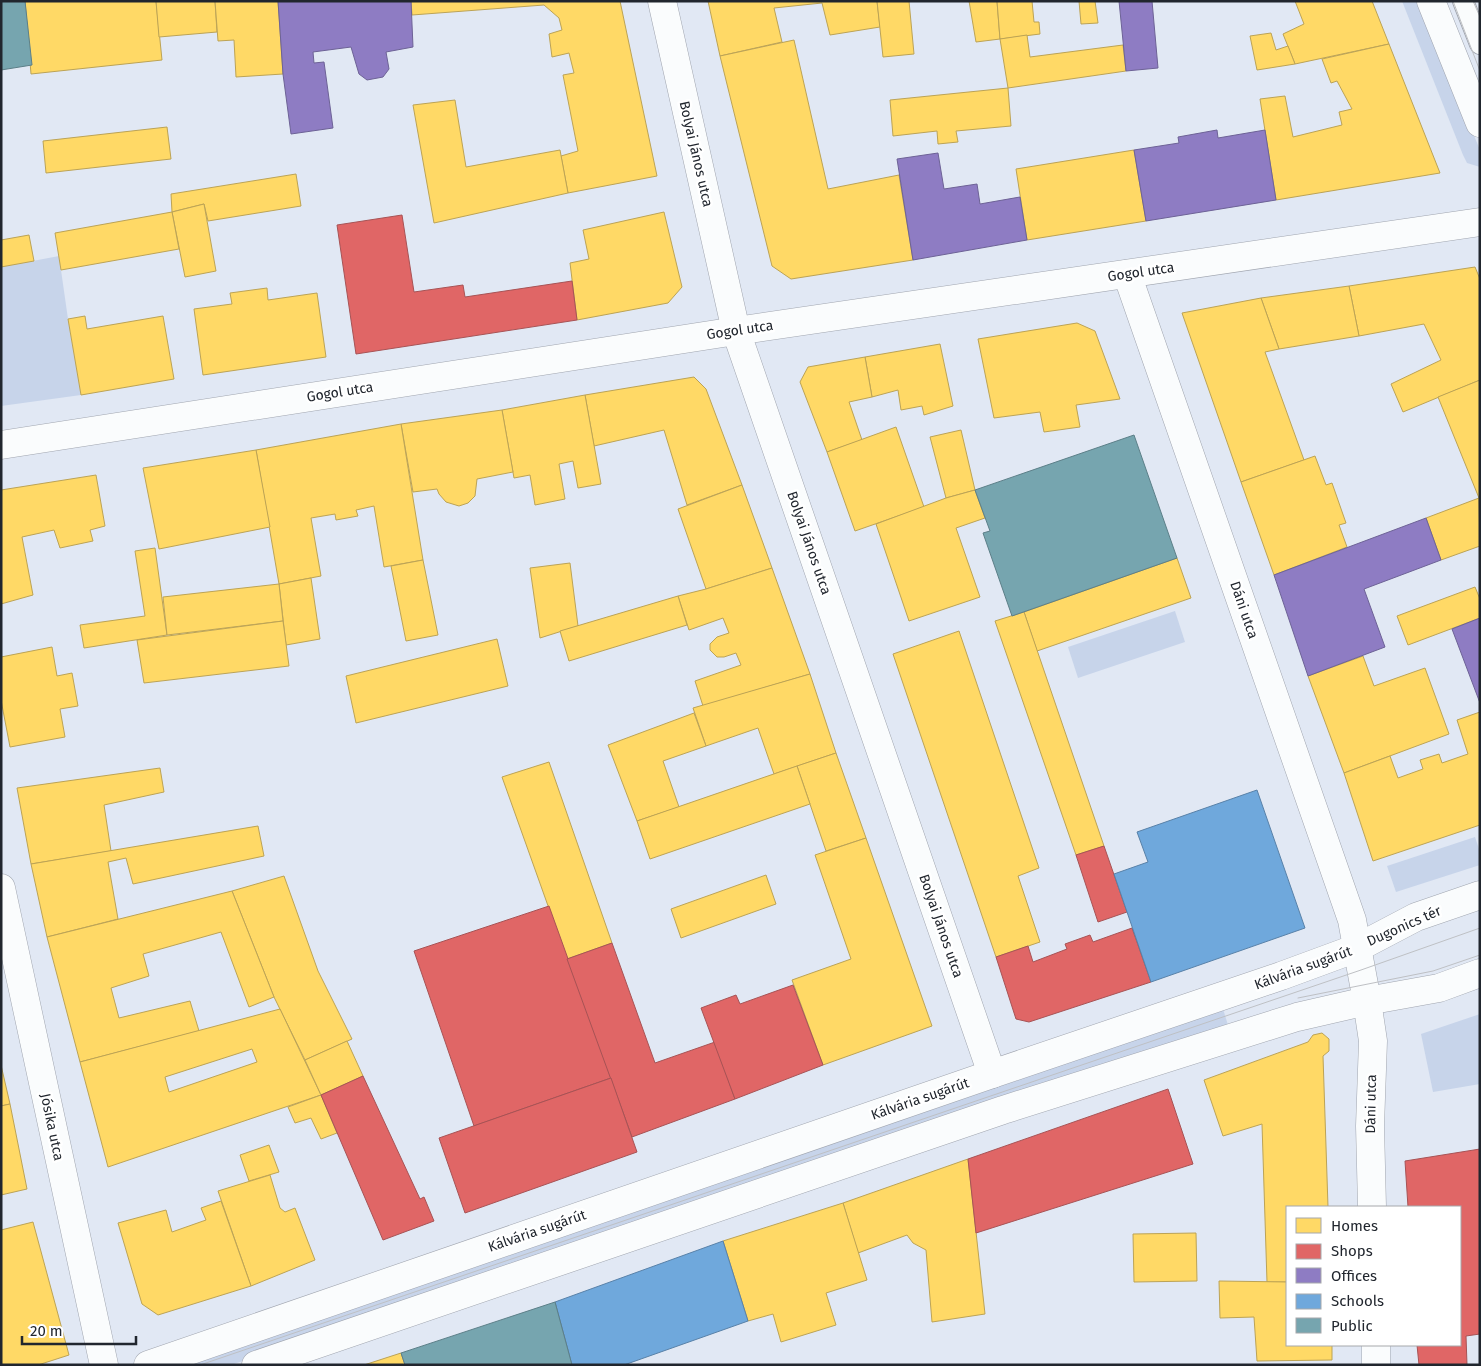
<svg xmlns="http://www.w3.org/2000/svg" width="1481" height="1366" viewBox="0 0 1481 1366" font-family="'Fira Sans',sans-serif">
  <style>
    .green { fill: #c7d4ea }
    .homes { fill: #ffd966; stroke: #bca355; fill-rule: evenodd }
    .shops { fill: #e06666; stroke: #a75355 }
    .offices { fill: #8e7cc3; stroke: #6d6296 }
    .schools { fill: #6fa8dc; stroke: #5881a8 }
    .public { fill: #76a5af; stroke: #5c7f88 }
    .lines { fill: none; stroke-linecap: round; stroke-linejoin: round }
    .lane-casing { stroke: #a0a5af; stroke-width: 22 }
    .street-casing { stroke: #a0a5af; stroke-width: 29 }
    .secondary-casing { stroke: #a0a5af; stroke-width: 29 }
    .lane { stroke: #fafcfd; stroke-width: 20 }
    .street { stroke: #fafcfd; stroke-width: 28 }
    .secondary { stroke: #fafcfd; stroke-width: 28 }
    .tram { stroke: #bec0c4; stroke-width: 1 }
    .labels { text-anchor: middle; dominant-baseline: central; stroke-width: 5; stroke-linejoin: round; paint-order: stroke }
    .street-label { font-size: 14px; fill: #21262e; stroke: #fff }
  </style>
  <rect width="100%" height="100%" fill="#e1e8f4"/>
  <!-- green -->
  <g class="green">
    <polygon points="1402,1 1418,1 1480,150 1480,167 1467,163 1463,155"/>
    <polygon points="59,256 68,319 81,395 1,406 1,267"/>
    <polygon points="1175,611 1185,642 1078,678 1068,647"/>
    <polygon points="1475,837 1480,852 1480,865 1396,892 1387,866"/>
    <polygon points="1223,1009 1228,1025 231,1365 177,1365"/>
    <polygon points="1480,1014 1480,1084 1433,1092 1421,1034"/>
  </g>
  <!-- homes -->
  <g class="homes">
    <polygon points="25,1 156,1 162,60 31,74"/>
    <polygon points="156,1 215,1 217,32 159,37"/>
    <polygon points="215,1 278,1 283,74 236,77 234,40 218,41"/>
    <polygon points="411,1 620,1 657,176 568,193 561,156 578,151 563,75 574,73 569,53 552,57 549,34 562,30 559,18 544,5 412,15"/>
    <polygon points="708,1 877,1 880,27 830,35 822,3 774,8 782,42 720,56"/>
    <polygon points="877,1 909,1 914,54 883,57"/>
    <polygon points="969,1 997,1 1000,39 976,42"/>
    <polygon points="997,1 1032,1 1034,22 1039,22 1040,34 1000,39"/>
    <polygon points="1079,1 1095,1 1098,23 1081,24"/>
    <polygon points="1295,1 1372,1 1389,44 1295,64 1283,34 1304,24"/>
    <polygon points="1271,33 1276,50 1288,46 1295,64 1257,70 1250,36"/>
    <polygon points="1027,35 1030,57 1123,45 1126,71 1008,88 1000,39"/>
    <polygon points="794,40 828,189 899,175 913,260 791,279 772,266 720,56"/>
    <polygon points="1389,44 1440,173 1276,200 1260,99 1285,96 1293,137 1342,125 1339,112 1352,109 1337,81 1331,83 1322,59"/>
    <polygon points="1008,88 1011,126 956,131 958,142 938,144 937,131 893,136 890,100"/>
    <polygon points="455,100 466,167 560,150 568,193 434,223 413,105"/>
    <polygon points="167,127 171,159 46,173 43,141"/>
    <polygon points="1134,150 1146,221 1027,240 1016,169"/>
    <polygon points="296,174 301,206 208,221 204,204 172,212 171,194"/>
    <polygon points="204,204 216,271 185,277 172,212"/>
    <polygon points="172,212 179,249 61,270 55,233"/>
    <polygon points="664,212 682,287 668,303 577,320 570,263 589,259 583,230"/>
    <polygon points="29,235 34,261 1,267 1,240"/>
    <polygon points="1475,267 1480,279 1480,380 1403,412 1391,384 1441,360 1424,324 1359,336 1349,286"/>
    <polygon points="1349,286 1359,336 1279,349 1261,298"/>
    <polygon points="267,288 268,300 317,293 326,357 203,375 194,309 232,304 230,293"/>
    <polygon points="1261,298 1279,349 1265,352 1304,460 1241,482 1182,313"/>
    <polygon points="85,316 87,329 163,316 174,379 81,395 68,319"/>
    <polygon points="1077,323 1095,331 1120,399 1076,405 1080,427 1044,432 1040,412 994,418 978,339"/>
    <polygon points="940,344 953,406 924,415 922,406 901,410 898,390 872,397 865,357"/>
    <polygon points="865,357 872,397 849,402 862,440 827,452 800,382 808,367"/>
    <polygon points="694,377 706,389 742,485 687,505 664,430 594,446 585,395"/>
    <polygon points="1480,380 1480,498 1479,498 1438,397"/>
    <polygon points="585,395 601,484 578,488 573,461 559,464 565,499 535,505 530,475 514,478 502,410"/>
    <polygon points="502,410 513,472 477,479 475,496 468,503 459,506 446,502 439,494 437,489 413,492 401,424"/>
    <polygon points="401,424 423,560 384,567 374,506 356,510 358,516 336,520 335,514 311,518 321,576 279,584 256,450"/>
    <polygon points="896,427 924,507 855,531 827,452"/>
    <polygon points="961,430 975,490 946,498 930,437"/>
    <polygon points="256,450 270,527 159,549 143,468"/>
    <polygon points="1315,456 1326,485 1332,483 1346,523 1339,525 1347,547 1274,575 1241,482"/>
    <polygon points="96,475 105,526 90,530 93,541 60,548 54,530 22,537 33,595 1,604 1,490"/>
    <polygon points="742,485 772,568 706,589 678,509"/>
    <polygon points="975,490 985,518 956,528 980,597 909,621 876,524 946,498"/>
    <polygon points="1479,498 1480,546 1441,560 1426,518"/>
    <polygon points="155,548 167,635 84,648 80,625 145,616 135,551"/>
    <polygon points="1177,558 1191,598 1037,651 1024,612"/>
    <polygon points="423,560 438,635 406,641 391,566"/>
    <polygon points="570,563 578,626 540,638 530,568"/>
    <polygon points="772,568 810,674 703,706 695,681 741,665 736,653 724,657 717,657 710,650 710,644 717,637 729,633 723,618 689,630 678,596 706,589"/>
    <polygon points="311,578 320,639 286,645 279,584"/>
    <polygon points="279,584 283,621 167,635 163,597"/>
    <polygon points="1475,587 1480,599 1480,618 1408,645 1397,616"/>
    <polygon points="678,596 687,625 569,661 560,631"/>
    <polygon points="1024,612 1104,846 1076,855 995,621"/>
    <polygon points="283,621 289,666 144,683 137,640"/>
    <polygon points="959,631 1039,868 1018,876 1040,942 996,957 893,654"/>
    <polygon points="497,639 508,686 356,723 346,676"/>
    <polygon points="52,647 57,676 72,673 78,706 60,709 65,737 10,747 1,700 1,657"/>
    <polygon points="1363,656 1374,686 1425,668 1449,734 1344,773 1308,676"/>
    <polygon points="810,674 836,753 774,774 758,728 706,746 693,708"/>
    <polygon points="1480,712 1480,825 1373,861 1344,773 1390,756 1398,778 1423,769 1420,760 1439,754 1442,763 1468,754 1457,720"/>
    <polygon points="694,713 706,746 663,761 679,807 637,821 608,745"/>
    <polygon points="836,753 866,838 826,851 797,766"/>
    <polygon points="549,762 612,943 567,959 502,777"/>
    <polygon points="797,766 810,804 650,859 637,821"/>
    <polygon points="160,768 164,792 104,805 111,851 31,864 17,788"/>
    <polygon points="258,826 264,856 133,884 126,858 108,862 118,919 47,937 31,864"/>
    <polygon points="866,838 932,1026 823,1065 792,980 851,959 815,855"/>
    <polygon points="766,875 776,904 681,938 671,909"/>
    <polygon points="284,876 318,971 352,1039 305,1060 274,997 232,891"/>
    <polygon points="232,891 274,997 249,1007 221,932 143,954 149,976 111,988 119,1018 190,1001 199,1031 80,1062 47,937"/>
    <path d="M280,1009L321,1095L108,1167L80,1062ZM252,1049L257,1062L169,1092L165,1077Z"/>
    <polygon points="1322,1033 1329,1039 1329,1051 1323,1056 1328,1207 1287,1207 1287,1282 1267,1282 1262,1124 1223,1136 1204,1080 1308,1042 1313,1035"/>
    <polygon points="347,1041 363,1076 321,1095 305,1060"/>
    <polygon points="1,1065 10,1104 1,1106"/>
    <polygon points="321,1095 337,1133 321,1139 311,1118 295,1123 288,1107"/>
    <polygon points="10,1104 27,1189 1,1195 1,1106"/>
    <polygon points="269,1145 279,1172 249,1181 240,1155"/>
    <polygon points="968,1159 985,1314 932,1322 926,1250 913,1243 907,1235 858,1253 843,1203"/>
    <polygon points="270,1175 280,1208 285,1212 295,1208 315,1260 251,1286 218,1191"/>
    <polygon points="221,1201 251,1286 158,1315 142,1304 118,1223 166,1210 172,1232 206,1220 201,1208"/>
    <polygon points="843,1203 867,1280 826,1293 836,1325 781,1342 773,1314 748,1321 723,1241"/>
    <polygon points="33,1222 69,1355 38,1365 1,1365 1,1230"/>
    <polygon points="1196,1233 1197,1281 1134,1282 1133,1234"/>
    <polygon points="1219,1281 1287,1282 1287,1345 1332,1345 1332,1360 1257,1361 1254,1317 1220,1318"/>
    <polygon points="401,1353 405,1365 364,1365"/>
  </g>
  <!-- shops -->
  <g class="shops">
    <polygon points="402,215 414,292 463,285 465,297 572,281 577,320 356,354 337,225"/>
    <polygon points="1104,846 1127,912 1098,922 1076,855"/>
    <polygon points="549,906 611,1078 474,1126 414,951"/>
    <polygon points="1132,928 1151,982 1029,1022 1016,1019 996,957 1028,946 1033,962 1067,949 1065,944 1090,935 1093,942"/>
    <polygon points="612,943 655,1063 715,1042 735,1099 632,1137 567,959"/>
    <polygon points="793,985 823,1065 735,1099 701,1008 736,995 740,1004"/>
    <polygon points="363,1076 420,1199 424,1197 434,1221 383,1240 321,1095"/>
    <polygon points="611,1078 637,1152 465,1213 439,1138"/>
    <polygon points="1168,1089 1193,1164 976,1233 968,1159"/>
    <polygon points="1480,1149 1480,1334 1466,1336 1467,1365 1419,1365 1417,1345 1460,1345 1460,1207 1408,1207 1405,1161"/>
  </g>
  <!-- offices -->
  <g class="offices">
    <polygon points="278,1 411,1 413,47 386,52 389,69 383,77 367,80 359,74 351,47 313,52 314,63 324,62 333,128 291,134 283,74"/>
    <polygon points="1119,1 1152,1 1158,68 1126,71"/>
    <polygon points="1217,130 1218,138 1265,130 1276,200 1146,221 1134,150 1179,143 1178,137"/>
    <polygon points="938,153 944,189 977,184 980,204 1020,197 1027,240 913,260 897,159"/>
    <polygon points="1426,518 1441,560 1364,589 1385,647 1308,676 1274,575"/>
    <polygon points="1480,618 1480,703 1452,629"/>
  </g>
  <!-- schools -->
  <g class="schools">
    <polygon points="1257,790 1305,928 1151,982 1114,874 1148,862 1137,832"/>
    <polygon points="723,1241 748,1321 624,1365 572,1365 555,1302"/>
  </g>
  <!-- public -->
  <g class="public">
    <polygon points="1,1 25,1 32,65 1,70"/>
    <polygon points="1134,435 1177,558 1012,616 983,533 990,531 975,490"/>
    <polygon points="555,1302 572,1365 405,1365 401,1353"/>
  </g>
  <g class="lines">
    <!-- lane casing -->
    <g class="lane-casing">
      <polyline id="lane" points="1463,1 1480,44"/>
    </g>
    <!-- street casing -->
    <g class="street-casing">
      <g id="street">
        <polyline points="662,1 736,331 992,1074"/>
        <polyline points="1127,274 1352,920 1367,1001 1373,1041 1370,1126 1372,1207"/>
        <polyline points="1,445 736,331 1480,222"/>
        <polyline points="1,888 104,1365"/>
        <polyline points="1376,1345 1376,1365"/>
      </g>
    </g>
    <!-- secondary casing -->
    <g class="secondary-casing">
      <g id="secondary">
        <polyline points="1431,1 1480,123"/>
        <polyline points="148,1365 992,1074 1281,976 1357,948 1416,917 1480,895"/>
        <polyline points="256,1365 1003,1110 1297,1017 1367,1001 1439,988 1480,973"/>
      </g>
    </g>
    <!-- lane -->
    <use href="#lane" class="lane"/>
    <!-- street -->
    <use href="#street" class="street"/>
    <!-- secondary -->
    <use href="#secondary" class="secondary"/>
    <!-- tram -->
    <g class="tram">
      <polyline points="1453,1 1480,71"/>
      <polyline points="1473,1 1480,17"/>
      <polyline points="1298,998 1433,971 1480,955"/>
      <polyline points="200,1365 1361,970 1480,928"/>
    </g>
  </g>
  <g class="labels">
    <!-- street labels -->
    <g class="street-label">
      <text transform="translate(696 154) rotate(77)">Bolyai János utca</text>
      <text transform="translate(1141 272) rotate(-8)">Gogol utca</text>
      <text transform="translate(740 330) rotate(-8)">Gogol utca</text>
      <text transform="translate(340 392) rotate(-9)">Gogol utca</text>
      <text transform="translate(809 543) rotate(71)">Bolyai János utca</text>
      <text transform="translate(1244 610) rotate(71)">Dáni utca</text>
      <text transform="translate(941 926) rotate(71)">Bolyai János utca</text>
      <text transform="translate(1404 926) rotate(-24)">Dugonics tér</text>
      <text transform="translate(1303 968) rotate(-20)">Kálvária sugárút</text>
      <text transform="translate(920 1099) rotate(-19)">Kálvária sugárút</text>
      <text transform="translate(1371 1104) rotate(-89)">Dáni utca</text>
      <text transform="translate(52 1127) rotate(78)">Jósika utca</text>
      <text transform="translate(537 1231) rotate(-19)">Kálvária sugárút</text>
    </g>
  </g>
  <!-- border -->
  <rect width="1481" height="1366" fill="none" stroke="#21262e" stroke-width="5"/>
  <!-- legend -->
  <rect x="1286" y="1206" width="175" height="140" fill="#ffffff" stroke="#a6a8ab"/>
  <rect x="1296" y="1218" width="25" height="15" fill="#ffd966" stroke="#a6a8ab"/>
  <text x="1331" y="1231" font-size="15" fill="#21262e">Homes</text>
  <rect x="1296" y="1244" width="25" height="15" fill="#e06666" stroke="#a6a8ab"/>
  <text x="1331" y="1256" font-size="15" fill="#21262e">Shops</text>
  <rect x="1296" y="1268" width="25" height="15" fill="#8e7cc3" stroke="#a6a8ab"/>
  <text x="1331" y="1281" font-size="15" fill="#21262e">Offices</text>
  <rect x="1296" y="1294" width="25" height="15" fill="#6fa8dc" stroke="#a6a8ab"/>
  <text x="1331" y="1306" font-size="15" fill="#21262e">Schools</text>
  <rect x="1296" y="1318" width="25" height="15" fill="#76a5af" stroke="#a6a8ab"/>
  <text x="1331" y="1331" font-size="15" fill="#21262e">Public</text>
  <!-- scale -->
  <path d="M22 1336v8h114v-8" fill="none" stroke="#21262e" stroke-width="2.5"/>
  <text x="30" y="1336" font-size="15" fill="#21262e" stroke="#ffffff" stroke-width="4" paint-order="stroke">20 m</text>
</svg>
